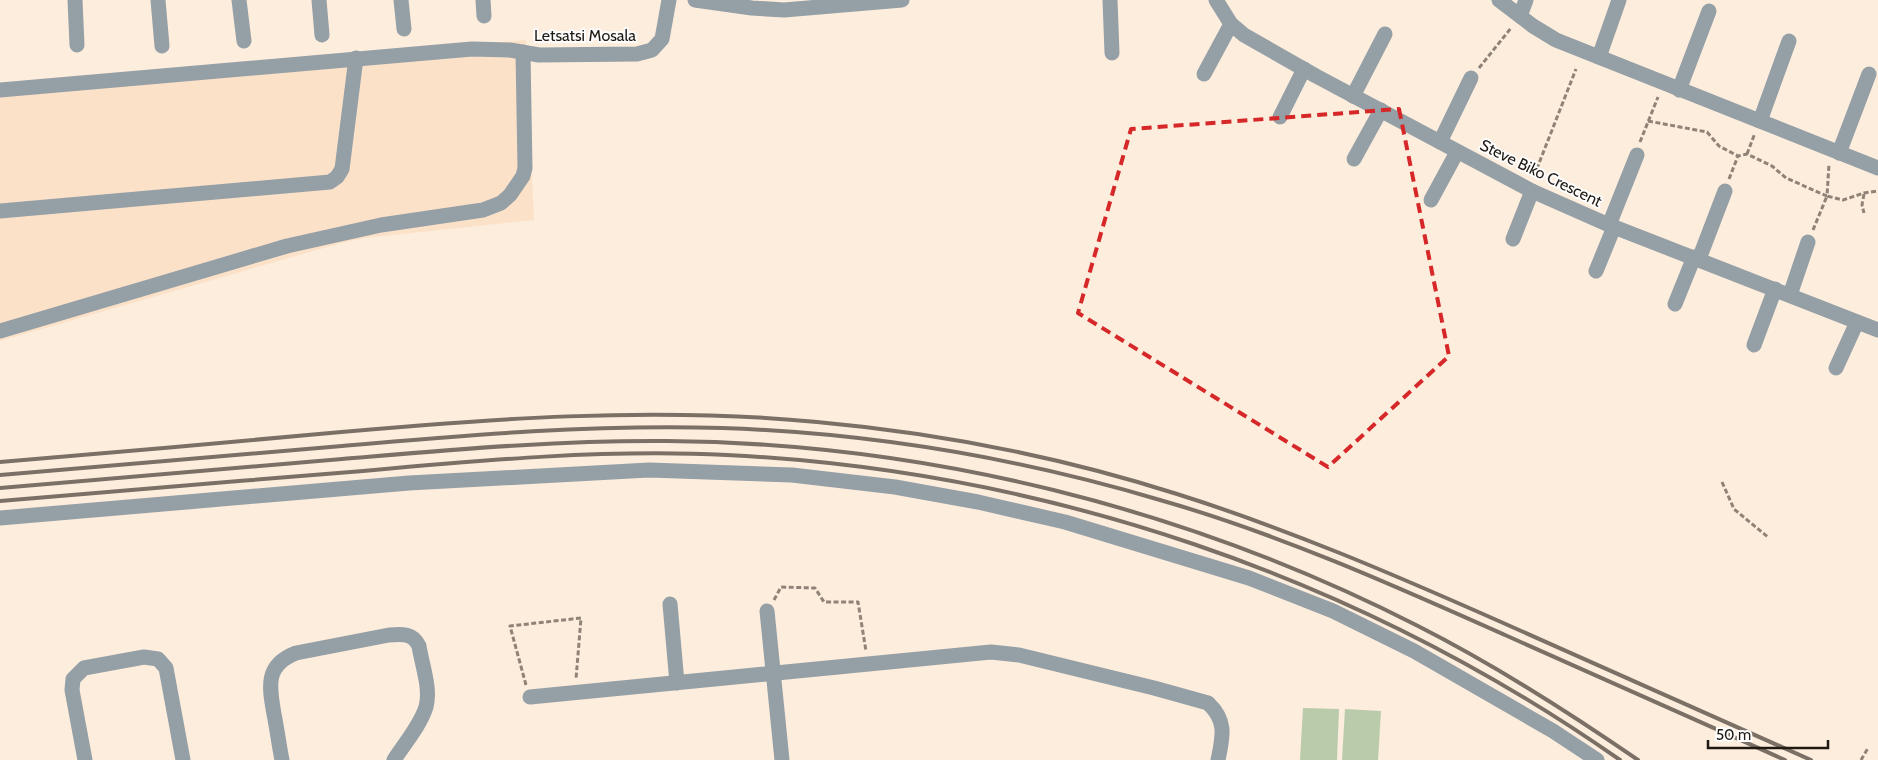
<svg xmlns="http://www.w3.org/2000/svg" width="1878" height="760" viewBox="0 0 1878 760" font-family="Cabin,sans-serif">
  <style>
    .built { fill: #fce1c9 }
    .park { fill: #b9cbaa }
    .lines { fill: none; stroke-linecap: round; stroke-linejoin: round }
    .path { stroke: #8f8378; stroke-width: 3; stroke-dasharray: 5 2.5; stroke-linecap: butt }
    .minor { stroke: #959fa6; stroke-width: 15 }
    .rail { stroke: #7b7066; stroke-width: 4 }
    .marked { fill: none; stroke: #d62828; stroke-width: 4; stroke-dasharray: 10 6; stroke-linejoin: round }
    .labels { text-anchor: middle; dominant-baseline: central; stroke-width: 4; stroke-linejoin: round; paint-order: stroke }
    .street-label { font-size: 16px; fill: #201912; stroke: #fdfdfd }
  </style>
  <rect width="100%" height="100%" fill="#fdeddd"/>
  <!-- built -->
  <polygon class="built" points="526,40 534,220 365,238 341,243 0,341 0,85"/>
  <!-- park -->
  <g class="park">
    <polygon points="1303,708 1339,709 1337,760 1300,760"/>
    <polygon points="1345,709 1381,711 1378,760 1342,760"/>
  </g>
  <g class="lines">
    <!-- path -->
    <g class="path">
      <polyline points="1479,68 1511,28"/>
      <polyline points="1648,121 1707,132 1719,146 1738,156"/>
      <polyline points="1640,142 1658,97"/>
      <polyline points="1747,154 1755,133"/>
      <polyline points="1534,176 1576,69"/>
      <polyline points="1729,179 1738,156 1747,154 1772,166 1786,178 1827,196 1829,164"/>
      <polyline points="1864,194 1862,205 1864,213"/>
      <polyline points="1813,230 1827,196 1843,200 1864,193 1878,191"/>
      <polyline points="1722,482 1734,509 1769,538"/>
      <polyline points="774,600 781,587 815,588 824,602 858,602 866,651"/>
      <polyline points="526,685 510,626 581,618 576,679"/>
      <polyline points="1861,760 1868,748"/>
    </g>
    <!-- minor -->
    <g class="minor">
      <polyline points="75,0 77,45"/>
      <polyline points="158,0 162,46"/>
      <polyline points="239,0 244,41"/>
      <polyline points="319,0 322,35"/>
      <polyline points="401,0 404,29"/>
      <polyline points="483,0 484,16"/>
      <polyline points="695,0 752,8 784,10 902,0"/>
      <polyline points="1110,0 1112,53"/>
      <polyline points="1216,0 1231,24 1244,35 1316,76 1532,191 1609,225 1878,330"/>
      <polyline points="1499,0 1533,26 1556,40 1878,168"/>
      <polyline points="1520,16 1526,0"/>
      <polyline points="1599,57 1619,0"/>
      <polyline points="1204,74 1231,24"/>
      <polyline points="0,90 472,49 510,50 539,55 637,54 652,50 662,39 669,0"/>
      <polyline points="1679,90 1709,11"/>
      <polyline points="1353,96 1385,34"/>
      <polyline points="1280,117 1304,69"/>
      <polyline points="1760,121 1789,41"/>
      <polyline points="1440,142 1471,78"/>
      <polyline points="1839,153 1869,74"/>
      <polyline points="1354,159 1381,110"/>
      <polyline points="1431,200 1457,152"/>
      <polyline points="0,211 330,182 337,177 342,169 356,58"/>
      <polyline points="1609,225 1637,155"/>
      <polyline points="1513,239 1532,191"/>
      <polyline points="1699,259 1725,191"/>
      <polyline points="1596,271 1614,227"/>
      <polyline points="1790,295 1808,242"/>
      <polyline points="1675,304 1694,257"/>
      <polyline points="0,331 287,246 381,225 483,210 501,203 510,195 523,176 525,168 523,52"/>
      <polyline points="1754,345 1775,289"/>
      <polyline points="1836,368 1857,322"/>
      <polyline points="0,518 409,483 649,470 792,475 895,487 978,502 1065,522 1249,578 1333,611 1414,651 1553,731 1597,760"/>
      <polyline points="670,604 677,683"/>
      <polyline points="767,611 782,760"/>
      <path d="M530,697L991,652L1019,655L1154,688L1208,703C1227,721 1223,736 1218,760"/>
      <polyline points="85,760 72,690 73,679 84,668 144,657 158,659 166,668 183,760"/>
      <path d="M282,760C279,745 277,729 274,714C269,686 265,665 296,653L389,635C402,634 413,633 419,646C422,665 431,689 426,707C420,726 404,744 394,760"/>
    </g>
    <!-- rail -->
    <g class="rail">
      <path d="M0,462C106,453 213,444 319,434C485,419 651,406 817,422C939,433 1061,457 1177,494C1288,529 1395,575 1501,622C1605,668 1708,714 1811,760"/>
      <path d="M0,475C114,465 228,456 342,446C469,435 595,424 722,428C870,433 1019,458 1160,500C1279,534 1393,585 1505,635C1599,677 1692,718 1785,760"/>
      <path d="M0,488C114,479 228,469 342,459C450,450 558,440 667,441C927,443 1187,508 1418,626C1495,665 1567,711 1638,760"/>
      <path d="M0,501C121,490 242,481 363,471C484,460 605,449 727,455C1047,471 1357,576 1620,760"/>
    </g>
  </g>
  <!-- marked area -->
  <path class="marked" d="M1399,109L1449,356L1328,467L1078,313L1131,129Z"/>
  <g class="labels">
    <!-- street labels -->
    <g class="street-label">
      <text x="585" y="35">Letsatsi Mosala</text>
      <text transform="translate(1541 173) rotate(26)">Steve Biko Crescent</text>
    </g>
  </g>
  <!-- scale -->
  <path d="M1708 740v8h120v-8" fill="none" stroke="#201912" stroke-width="2.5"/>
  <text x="1716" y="740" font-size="15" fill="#201912" stroke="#fdfdfd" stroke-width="4" paint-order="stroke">50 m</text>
</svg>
